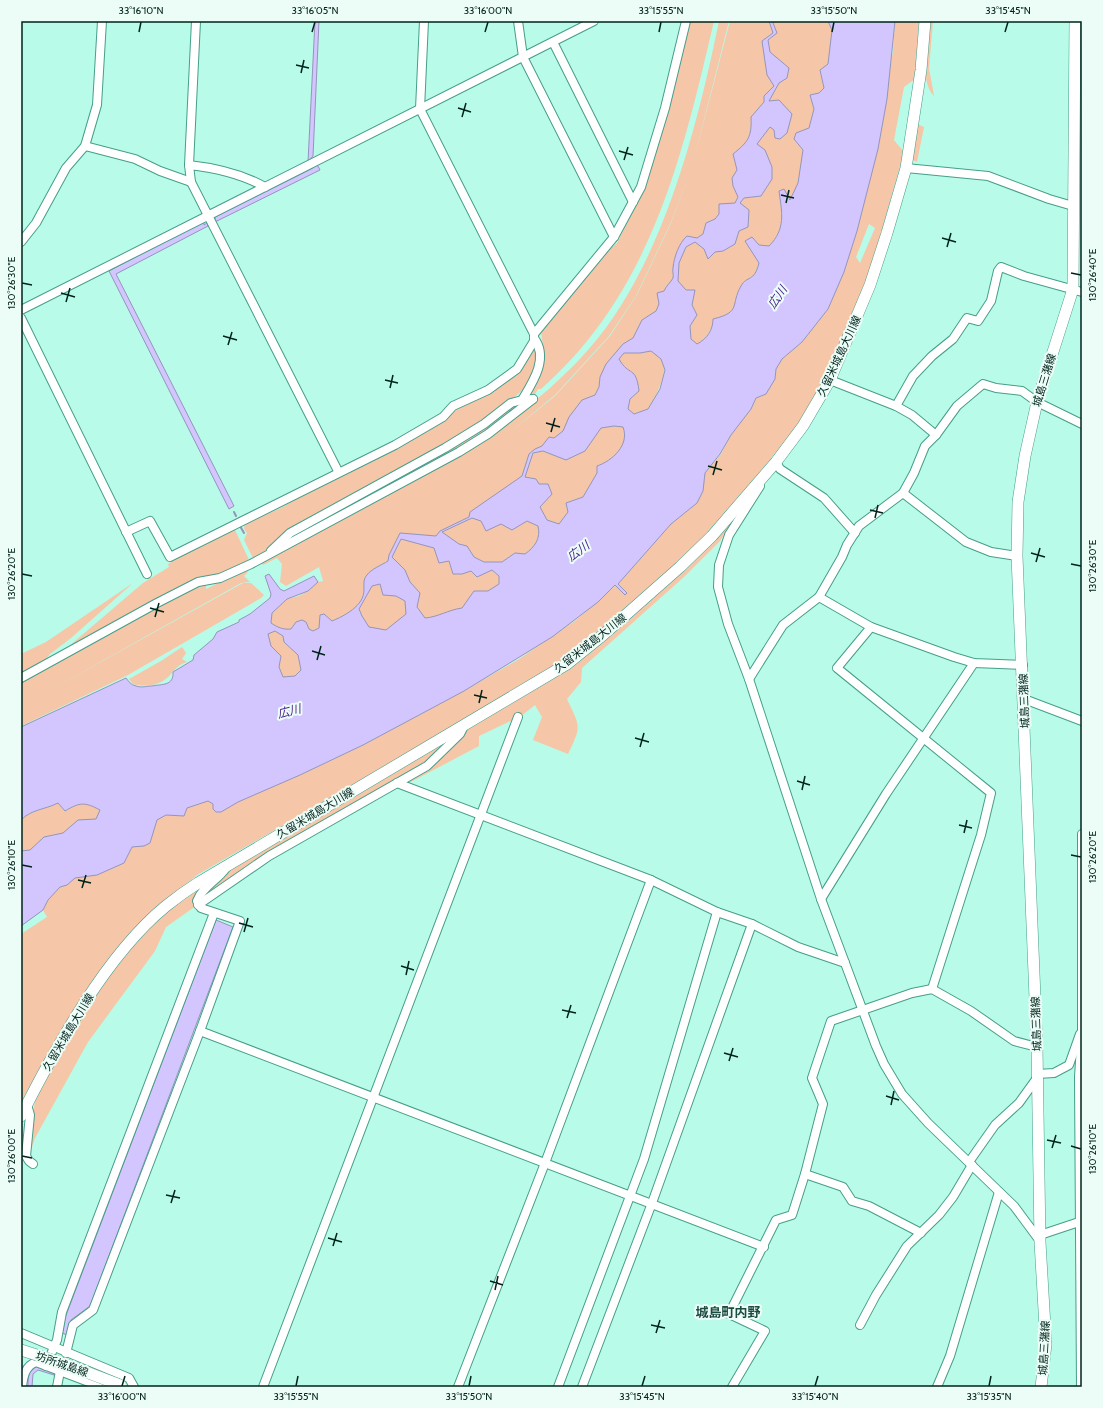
<svg xmlns="http://www.w3.org/2000/svg" width="1103" height="1408" viewBox="0 0 1103 1408" font-family="Cabin,'Noto Sans JP',sans-serif">
  <style>
    .green { fill: #f5c6a7; fill-rule: evenodd }
    .water { fill: #d3c6ff; stroke: #9495bb; fill-rule: evenodd }
    .lines { fill: none; stroke-linecap: round; stroke-linejoin: round }
    .stream { stroke: #9495bb; stroke-width: 2 }
    .minor-casing { stroke: #469e89; stroke-width: 10 }
    .major-casing { stroke: #469e89; stroke-width: 12 }
    .minor { stroke: #fff; stroke-width: 8 }
    .major { stroke: #fff; stroke-width: 11 }
    .major-bridge-casing { stroke: #469e89; stroke-width: 12; stroke-linecap: butt }
    .major-bridge { stroke: #fff; stroke-width: 11 }
    .ticks { fill: none; stroke: #00231b; stroke-width: 1.5 }
    .labels { text-anchor: middle; dominant-baseline: central; stroke-width: 4; stroke-linejoin: round; paint-order: stroke }
    .street-label { font-size: 11px; fill: #00231b; stroke: #ecfcf7 }
    .water-label { font-size: 12px; font-style: italic; fill: #4c238c; stroke: #ecfcf7 }
    .quarter-label { font-size: 13px; font-weight: bold; fill: #1c4b40; stroke: #ecfcf7 }
    .neatline { fill: none; stroke: #00231b; stroke-width: 1.5 }
    .ticks-label { font-size: 10px; text-anchor: middle; fill: #00231b }
  </style>
  <rect width="100%" height="100%" fill="#b8fbe8"/>
  <!-- green -->
  <g class="green">
    <path d="M688,21H714C682,158 651,292 541,389H538L535,394L531,395L544,354L541,331L603,255L617,243L627,223L636,204Z"/>
    <path d="M719,21H729L692,167L671,222L636,296L609,336L555,395L509,433L480,452L509,433L555,396L610,336L637,295L671,223L692,167L730,21H828L832,30L828,64L820,71L824,88L819,93L810,95L814,109L809,128L794,139L803,150L798,183L790,200L779,191C782,213 786,228 769,246L759,245L755,255L759,263L756,275L741,286L734,309L713,326L704,340L697,344L666,341C665,372 665,381 648,409L594,426L621,422C622,426 625,431 625,434C626,449 609,462 597,466V473L583,497L567,503L568,512L559,524L547,520L528,517L539,526C540,538 535,547 525,554L515,553L502,562H469L492,570L499,576V584L488,591H474L462,608L431,627L405,593L409,620L327,677L214,692L259,644L271,623L272,613L287,599L299,596L308,591L318,582L323,581L319,567L286,586L280,582L282,564L277,558L263,565L260,561C311,533 362,506 413,478C437,464 465,452 488,436C524,411 559,383 588,350C662,267 697,128 719,21Z"/>
    <path d="M895,21H919L915,79L904,87L894,140L904,152L870,272L838,354L801,421L750,484L686,556L619,616L554,668L197,875L141,922L90,986L51,1048L21,1107V934L47,917L43,910L21,926V820C32,809 45,810 58,803L65,811L77,804H89L195,791L300,775L363,745L464,691L519,659L576,620L616,585L625,595L627,593L618,584L671,524L697,503L703,487L705,473L721,454L731,435L751,409L756,398L766,394L775,379L776,369L782,359L802,342L828,309L844,272L893,52ZM869,224L875,228L860,263L856,257Z"/>
    <path d="M929,21H933L929,68L934,96C919,81 927,41 929,21Z"/>
    <polygon points="917,124 924,127 917,162 911,159"/>
    <path d="M536,347L537,364L527,387L486,419L457,439L312,516L283,535L267,551L253,558L244,540L247,533L244,529L245,523L279,509L319,486L331,482L338,476L448,418C459,405 474,403 487,394C505,383 518,359 536,347Z"/>
    <polygon points="519,404 487,432 285,541 510,408"/>
    <path d="M741,506L720,541L685,576L582,668L581,682L567,699C580,727 582,725 568,754L533,740L542,717L535,705L521,716L479,736V746L407,784L404,781L426,769L468,729L580,661Z"/>
    <polygon points="235,530 249,560 220,575 191,582 68,647 143,583 169,567 168,564 197,547"/>
    <polygon points="246,570 248,572 244,576 250,582 241,583 43,694 243,583 251,583 264,595 261,598 128,675 21,726 21,683 137,618 200,585 206,584 206,589"/>
    <polygon points="133,583 71,638 50,654 44,662 21,675 21,654 46,642"/>
    <path d="M182,647L186,653L182,659L187,662C175,666 176,670 168,677C159,686 144,687 133,684L129,679L161,661Z"/>
    <polygon points="457,735 426,764 201,899 203,894 230,869"/>
    <polygon points="217,875 194,901 193,908 166,927 155,951 88,1042 35,1138 29,1156 35,1099 59,1052 104,983 136,942 169,909"/>
  </g>
  <!-- water -->
  <g class="water">
    <polygon points="315,21 319,21 313,156 308,162"/>
    <path d="M769,21H774L773,23L777,33L768,40L770,52L789,68L787,78L779,83L769,101L779,100L792,114L787,133L780,139L775,138L774,130L770,127L757,144L765,150L772,167V179L761,196L744,198L740,203L749,210L748,227L739,231L735,244L723,251L715,252L708,259L704,249L695,242L686,247L679,263L678,281L686,290H695L692,305L697,315L690,326L691,339L697,344C707,339 713,330 713,319C742,312 730,305 741,286C747,275 754,283 759,263L745,241L752,237L759,245L769,246C786,229 782,213 779,191L784,189L790,200L798,183L803,150L794,139L796,133L809,128L814,109L810,95L819,93L824,88L820,70L828,64L832,30L828,21H895L887,99L878,149L857,231L844,272L828,309L802,342L782,359L776,369L775,379L766,394L756,398L751,409L731,435L720,454L705,473L703,491L697,503L671,524L618,584L627,593L625,595L615,585L598,602L552,637L464,691L363,745L300,775L238,802L221,812H216L213,809V804L208,801L187,808L184,816L166,815L157,820L150,843L144,846L132,847L124,863L97,875L75,878L67,885L60,887L48,900L43,910L21,926V851L30,850L44,837L63,833L78,820L96,819L100,810C85,802 80,802 65,811L58,803C44,810 32,809 21,820V727L126,678C129,682 131,685 136,686C142,688 147,686 152,686C162,684 174,686 173,672L193,660L194,655L213,639L217,632L239,622V620L250,614L270,598L271,594L265,576L269,574L280,589L284,591L314,576L318,582L308,591L287,599L272,613L271,623C277,627 283,630 291,629L296,622L302,620L306,622L309,629L313,631L319,628L320,615L324,614L332,621C344,616 364,606 364,590C364,585 363,579 367,575C371,569 382,565 388,561L389,555L400,533L436,536L440,531L469,517L470,512L522,476L529,454L535,449L542,446L549,437L554,438L563,431L569,417L582,400L595,395L599,387L600,377L606,364L623,344L633,338L642,320L656,311L659,304L657,293L664,291C666,286 671,282 673,278C674,274 672,272 673,268C674,257 679,243 687,236L697,238L703,234L706,223L715,219L719,214V204L735,203L738,197L733,186L732,178L737,170L733,154C748,142 752,137 751,117L764,102V96L774,86L767,75L762,41L773,33ZM651,351L661,359L665,370L660,389L648,409L634,414L628,409L630,399L639,391C636,365 629,377 619,359L624,353H640ZM614,426L623,427C630,445 612,461 597,466V473L583,497L566,503L568,512L559,524L547,520L540,507L552,494L548,484H539L536,479L525,477L533,453L543,451L566,460L585,451L601,428ZM472,518L481,521L486,531L501,524L512,530L527,521L538,526C541,538 535,547 525,554L515,553L502,562H484L474,557L467,546L459,544L442,532ZM401,539L434,548L439,563L449,561L453,574H462L471,571L477,577L492,570L499,576V584L488,591H474L462,608C448,610 438,617 425,618L417,607L420,593L410,582L405,570L392,557ZM380,584L383,595L396,596L405,601L406,614L386,630L369,627L362,616L359,609L372,586ZM275,631L283,636L284,642L298,655L301,670L295,676L283,677L279,667L281,656L271,646L268,634Z"/>
    <polygon points="315,165 318,166 320,170 217,221 215,221 215,217 313,168"/>
    <polygon points="204,221 204,225 207,223 208,226 116,274 234,506 229,509 109,271"/>
    <polygon points="216,920 233,927 90,1306 71,1320 67,1335 62,1333 65,1318"/>
    <path d="M35,1366L55,1373L54,1375L38,1370L33,1374L32,1387H28C28,1379 28,1371 35,1366Z"/>
  </g>
  <g class="lines">
    <!-- stream -->
    <g class="stream">
      <polyline points="234,512 236,516"/>
      <polyline points="240,526 244,533"/>
    </g>
    <!-- minor casing -->
    <g class="minor-casing">
      <g id="minor">
        <polyline points="196,21 189,165 191,182 338,471"/>
        <polyline points="518,21 523,57 614,237"/>
        <polyline points="553,42 633,202"/>
        <polyline points="85,146 135,159 160,171 191,182"/>
        <path d="M189,165C216,168 242,174 265,187"/>
        <polyline points="906,168 988,176 1049,199 1073,206"/>
        <polyline points="21,242 36,223 66,168 85,146 97,105 102,21"/>
        <polyline points="21,310 594,21"/>
        <polyline points="21,318 147,574"/>
        <polyline points="534,334 614,237 641,187 665,108 686,21"/>
        <polyline points="830,380 896,406 912,415 936,435"/>
        <path d="M522,400C533,382 549,358 534,338"/>
        <polyline points="896,406 913,376 932,356 953,339 967,318 978,321 991,301 998,271 1001,267 1024,276 1082,292"/>
        <polyline points="773,466 776,462 780,469 824,498 855,533"/>
        <polyline points="760,486 729,535 719,565 718,587 728,624 749,679 821,899 845,963 876,1046 884,1064 902,1094 928,1123 1014,1206 1040,1241"/>
        <polyline points="903,493 966,542 991,552 1017,556"/>
        <polyline points="126,532 150,521 170,557 395,445 443,417 453,406 488,390 517,369 534,341 534,334 420,109 424,21"/>
        <polyline points="271,551 290,533 445,448 484,424 511,403 522,400 533,399"/>
        <polyline points="819,597 871,627 954,657 974,663 1023,665"/>
        <polyline points="871,627 837,668 991,793 981,835 932,989"/>
        <polyline points="21,678 157,603 198,582 220,578 251,564 459,452 488,434 533,399"/>
        <polyline points="749,679 783,625 819,597 842,557 847,545 859,526 903,493 914,473 925,446 936,435 957,406 983,384 996,388 1022,391 1037,402 1082,424"/>
        <polyline points="1024,699 1082,721"/>
        <polyline points="397,783 651,880 717,912 752,924 798,947 845,963"/>
        <polyline points="821,899 886,794 974,663"/>
        <polyline points="198,905 269,856 427,766 460,734 464,726"/>
        <polyline points="200,1031 764,1247"/>
        <polyline points="1037,1074 1054,1073 1069,1065 1080,1034"/>
        <polyline points="27,1105 30,1115 26,1156 29,1161 33,1164"/>
        <polyline points="969,1162 995,1125 1019,1103 1037,1078"/>
        <polyline points="805,1174 843,1187 852,1201 869,1206 921,1233"/>
        <polyline points="1040,1235 1082,1221"/>
        <polyline points="860,1325 876,1295 907,1246 939,1215 953,1197 972,1165"/>
        <polyline points="21,1333 129,1378 134,1387"/>
        <path d="M66,1353L73,1325L93,1310L200,1031L240,921L201,908L197,901C202,887 218,880 226,868"/>
        <polyline points="46,1366 57,1340 62,1312 214,913"/>
        <path d="M22,1387C23,1377 25,1366 36,1362L102,1387"/>
        <polyline points="57,1387 60,1371"/>
        <polyline points="263,1387 518,717"/>
        <polyline points="458,1387 545,1163 651,880"/>
        <polyline points="558,1387 644,1159 717,912"/>
        <polyline points="582,1387 652,1203 752,924"/>
        <polyline points="732,1387 765,1331 729,1314 776,1220 792,1215 805,1174 823,1104 812,1078 831,1021 912,993 932,989 971,1011 1014,1041 1037,1047"/>
        <polyline points="937,1387 950,1356 999,1192"/>
        <polyline points="1081,1387 1079,1077 1082,1030 1082,834"/>
      </g>
    </g>
    <!-- major casing -->
    <g class="major-casing">
      <g id="major">
        <path d="M21,1116C56,1047 106,955 166,906C176,898 187,890 198,883L567,664L603,635L680,567L712,536L776,462L803,426L830,380L870,285L887,233L906,168L921,70L925,21"/>
        <polyline points="1041,1387 1046,1344 1040,1242 1037,1047 1017,556 1018,502 1025,456 1037,402 1073,289 1075,21"/>
      </g>
    </g>
    <!-- minor -->
    <use href="#minor" class="minor"/>
    <!-- major -->
    <use href="#major" class="major"/>
    <!-- major-bridge casing -->
    <g class="major-bridge-casing">
      <polyline id="major-bridge" points="21,1350 65,1364 120,1385"/>
    </g>
    <!-- major-bridge -->
    <use href="#major-bridge" class="major-bridge"/>
  </g>
  <!-- ticks -->
  <path class="ticks" d="M139,32L141,22M312,32L315,22M485,32L488,22M659,32L661,22M832,32L834,22M1005,32L1008,22M296,65L309,68M301,73L304,60M458,108L471,112M462,117L466,103M619,151L633,155M624,160L628,147M781,195L794,198M786,203L789,190M942,238L956,242M947,247L951,233M1071,273L1081,275M22,283L32,285M61,293L75,297M66,302L70,288M223,336L237,340M228,345L232,332M385,380L398,383M390,388L393,375M546,423L560,427M551,432L555,418M708,466L722,470M713,475L717,461M870,510L883,513M875,518L878,505M1031,553L1045,557M1036,562L1040,548M1071,564L1081,566M22,574L32,576M150,608L164,612M155,617L159,603M312,651L325,655M317,660L321,646M474,695L487,698M479,703L482,690M635,738L649,742M640,747L644,733M797,781L810,785M802,790L805,776M959,825L972,828M964,833L967,820M1071,855L1081,857M22,865L32,867M78,880L91,883M82,888L86,875M239,923L253,927M244,932L248,918M401,966L414,970M406,975L409,961M562,1010L576,1013M567,1018L571,1005M724,1053L738,1057M729,1061L733,1048M886,1096L899,1100M891,1105L894,1091M1047,1140L1061,1143M1071,1146L1081,1149M1052,1148L1056,1135M22,1156L32,1158M166,1195L180,1198M171,1203L175,1190M328,1238L342,1242M333,1246L337,1233M490,1281L503,1285M495,1290L498,1276M651,1325L665,1328M656,1333L660,1320M122,1386L125,1376M296,1386L298,1376M469,1386L471,1376M642,1386L645,1376M815,1386L818,1376M989,1386L991,1376"/>
  <g class="labels">
    <!-- street labels -->
    <g class="street-label">
      <text transform="translate(839 356) rotate(-65)">久留米城島大川線</text>
      <text transform="translate(1044 380) rotate(-73)">城島三潴線</text>
      <text transform="translate(590 643) rotate(-38)">久留米城島大川線</text>
      <text transform="translate(1024 701) rotate(-92)">城島三潴線</text>
      <text transform="translate(315 813) rotate(-31)">久留米城島大川線</text>
      <text transform="translate(1036 1024) rotate(-92)">城島三潴線</text>
      <text transform="translate(68 1032) rotate(-59)">久留米城島大川線</text>
      <text transform="translate(1044 1348) rotate(-87)">城島三潴線</text>
      <text transform="translate(62 1364) rotate(19)">坊所城島線</text>
    </g>
    <!-- water labels -->
    <g class="water-label">
      <text transform="translate(777 297) rotate(-56)">広川</text>
      <text transform="translate(578 551) rotate(-37)">広川</text>
      <text transform="translate(289 711) rotate(-14)">広川</text>
    </g>
    <!-- quarter labels -->
    <g class="quarter-label">
      <text x="728" y="1312">城島町内野</text>
    </g>
  </g>
  <!-- border -->
  <rect width="1103" height="1408" fill="none" stroke="#ecfcf7" stroke-width="44"/>
  <rect x="22" y="22" width="1059" height="1364" class="neatline"/>
  <g class="ticks-label">
    <text x="141" y="14">33°16'10"N</text>
    <text x="315" y="14">33°16'05"N</text>
    <text x="488" y="14">33°16'00"N</text>
    <text x="661" y="14">33°15'55"N</text>
    <text x="834" y="14">33°15'50"N</text>
    <text x="1008" y="14">33°15'45"N</text>
    <text transform="translate(1092 275) rotate(-90)" y="4">130°26'40"E</text>
    <text transform="translate(11 283) rotate(-90)" y="4">130°26'30"E</text>
    <text transform="translate(1092 566) rotate(-90)" y="4">130°26'30"E</text>
    <text transform="translate(11 574) rotate(-90)" y="4">130°26'20"E</text>
    <text transform="translate(1092 857) rotate(-90)" y="4">130°26'20"E</text>
    <text transform="translate(11 865) rotate(-90)" y="4">130°26'10"E</text>
    <text transform="translate(1092 1149) rotate(-90)" y="4">130°26'10"E</text>
    <text transform="translate(11 1156) rotate(-90)" y="4">130°26'00"E</text>
    <text x="122" y="1400">33°16'00"N</text>
    <text x="296" y="1400">33°15'55"N</text>
    <text x="469" y="1400">33°15'50"N</text>
    <text x="642" y="1400">33°15'45"N</text>
    <text x="815" y="1400">33°15'40"N</text>
    <text x="989" y="1400">33°15'35"N</text>
  </g>
</svg>
